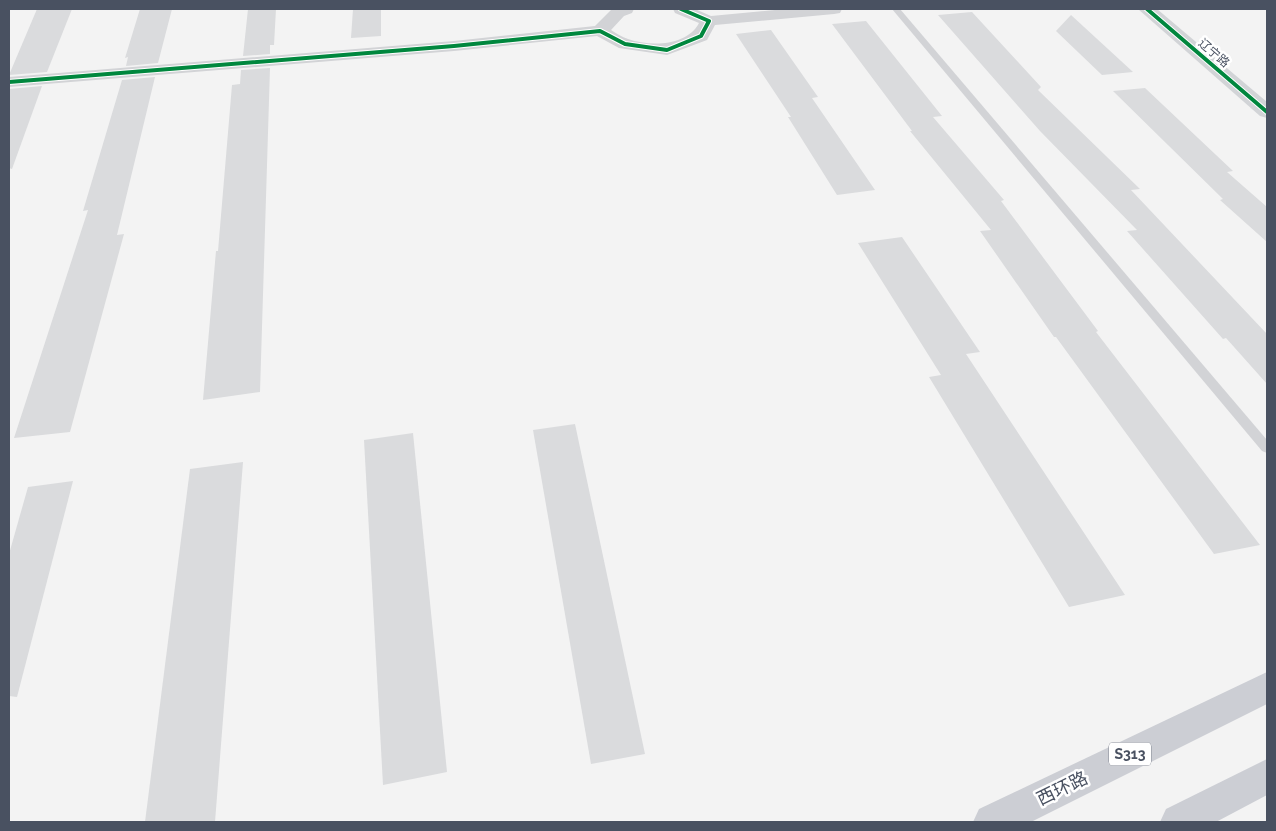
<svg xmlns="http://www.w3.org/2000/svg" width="1276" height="831" viewBox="0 0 1276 831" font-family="Raleway,'Noto Sans SC',sans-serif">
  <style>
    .building { fill: #dadbdd }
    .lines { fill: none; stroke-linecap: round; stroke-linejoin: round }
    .lane { fill: #d2d3d6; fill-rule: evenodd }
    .street { fill: #d2d3d6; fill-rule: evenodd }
    .secondary { fill: #d2d4d7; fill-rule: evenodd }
    .primary { fill: #ccced4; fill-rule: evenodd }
    .cycleway-casing { stroke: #fff; stroke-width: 6 }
    .cycleway { stroke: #00873e; stroke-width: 4 }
    .labels { text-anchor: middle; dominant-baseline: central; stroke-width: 5; stroke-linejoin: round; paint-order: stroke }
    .far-street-label { font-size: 12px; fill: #495161; stroke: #fff }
    .shield { fill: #fff; stroke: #808590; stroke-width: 1 }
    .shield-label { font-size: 14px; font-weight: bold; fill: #495161 }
    .near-street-label { font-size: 18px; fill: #495161; stroke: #fff }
  </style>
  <rect width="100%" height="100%" fill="#f3f3f3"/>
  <!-- building -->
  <g class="building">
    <polygon points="37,9 72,9 47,72 9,75"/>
    <polygon points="140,9 172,9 158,63 126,66 128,57 125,58"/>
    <polygon points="248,9 276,9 274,45 270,45 270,54 243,56"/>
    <polygon points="353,9 381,9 381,36 351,38"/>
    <polygon points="972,12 1041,87 1038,90 1140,189 1131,190 1267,334 1267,384 1226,338 1223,339 1127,231 1137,230 1040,131 938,15"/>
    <polygon points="1071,15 1133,72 1102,75 1056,31"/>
    <polygon points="866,21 942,116 933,117 1004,200 1001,201 1098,331 1096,332 1260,545 1214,554 1056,337 1054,337 980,231 991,230 910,131 912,131 832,24"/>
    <polygon points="771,30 818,97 812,98 875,190 837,195 788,117 791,117 736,34"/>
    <polygon points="270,68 260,392 203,400 216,251 218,251 232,85 240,84 241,70"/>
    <polygon points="155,77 117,235 124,234 70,432 14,438 88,210 83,211 122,80"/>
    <polygon points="42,86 12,169 9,168 9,89"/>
    <polygon points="1145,88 1233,171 1227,172 1267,207 1267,242 1220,200 1223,199 1113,91"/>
    <polygon points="902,237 980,352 966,354 1125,595 1069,607 929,377 941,375 858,243"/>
    <polygon points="575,424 645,754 591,764 533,430"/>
    <polygon points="413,433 447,772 383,785 364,440"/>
    <polygon points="243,462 215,822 145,822 190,469"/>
    <polygon points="73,481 17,697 9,696 9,554 28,487"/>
  </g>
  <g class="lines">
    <!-- lane -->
    <polygon class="lane" points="892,9 900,9 1267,440 1267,453 1262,451"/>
    <!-- street -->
    <path class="street" d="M612,9H634L632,13L624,16L611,30C616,33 622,37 628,39C651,47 687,46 699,23L675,13L673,9H695L711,16L785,9H842L840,13L834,14L715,25L707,40L667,55L619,48L597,36L454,51L9,87V77L454,41L595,26Z"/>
    <!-- secondary -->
    <polygon class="secondary" points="1138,9 1157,9 1267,102 1267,118 1260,116"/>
    <!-- primary -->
    <g class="primary">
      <polygon points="1267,672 1267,704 1031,822 973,822 979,809"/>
      <polygon points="1267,759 1267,795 1216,822 1160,822 1166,809"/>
    </g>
    <!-- cycleway casing -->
    <g class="cycleway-casing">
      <g id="cycleway">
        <polyline points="1147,9 1267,112"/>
        <polyline points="9,82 454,46 600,31 625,44 667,50 701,36 709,21 681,9"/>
      </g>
    </g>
    <!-- cycleway -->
    <use href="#cycleway" class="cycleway"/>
  </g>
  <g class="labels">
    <!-- far-street labels -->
    <g class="far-street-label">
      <text transform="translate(1214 53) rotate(41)">辽宁路</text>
    </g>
    <!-- shield labels -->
    <rect class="shield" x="1109" y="742.5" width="42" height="23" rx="4"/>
    <g class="shield-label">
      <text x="1130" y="754">S313</text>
    </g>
    <!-- near-street labels -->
    <g class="near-street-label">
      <text transform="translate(1062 788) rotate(-26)">西环路</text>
    </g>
  </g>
  <!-- border -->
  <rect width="1276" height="831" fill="none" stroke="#495161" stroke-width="20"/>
</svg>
